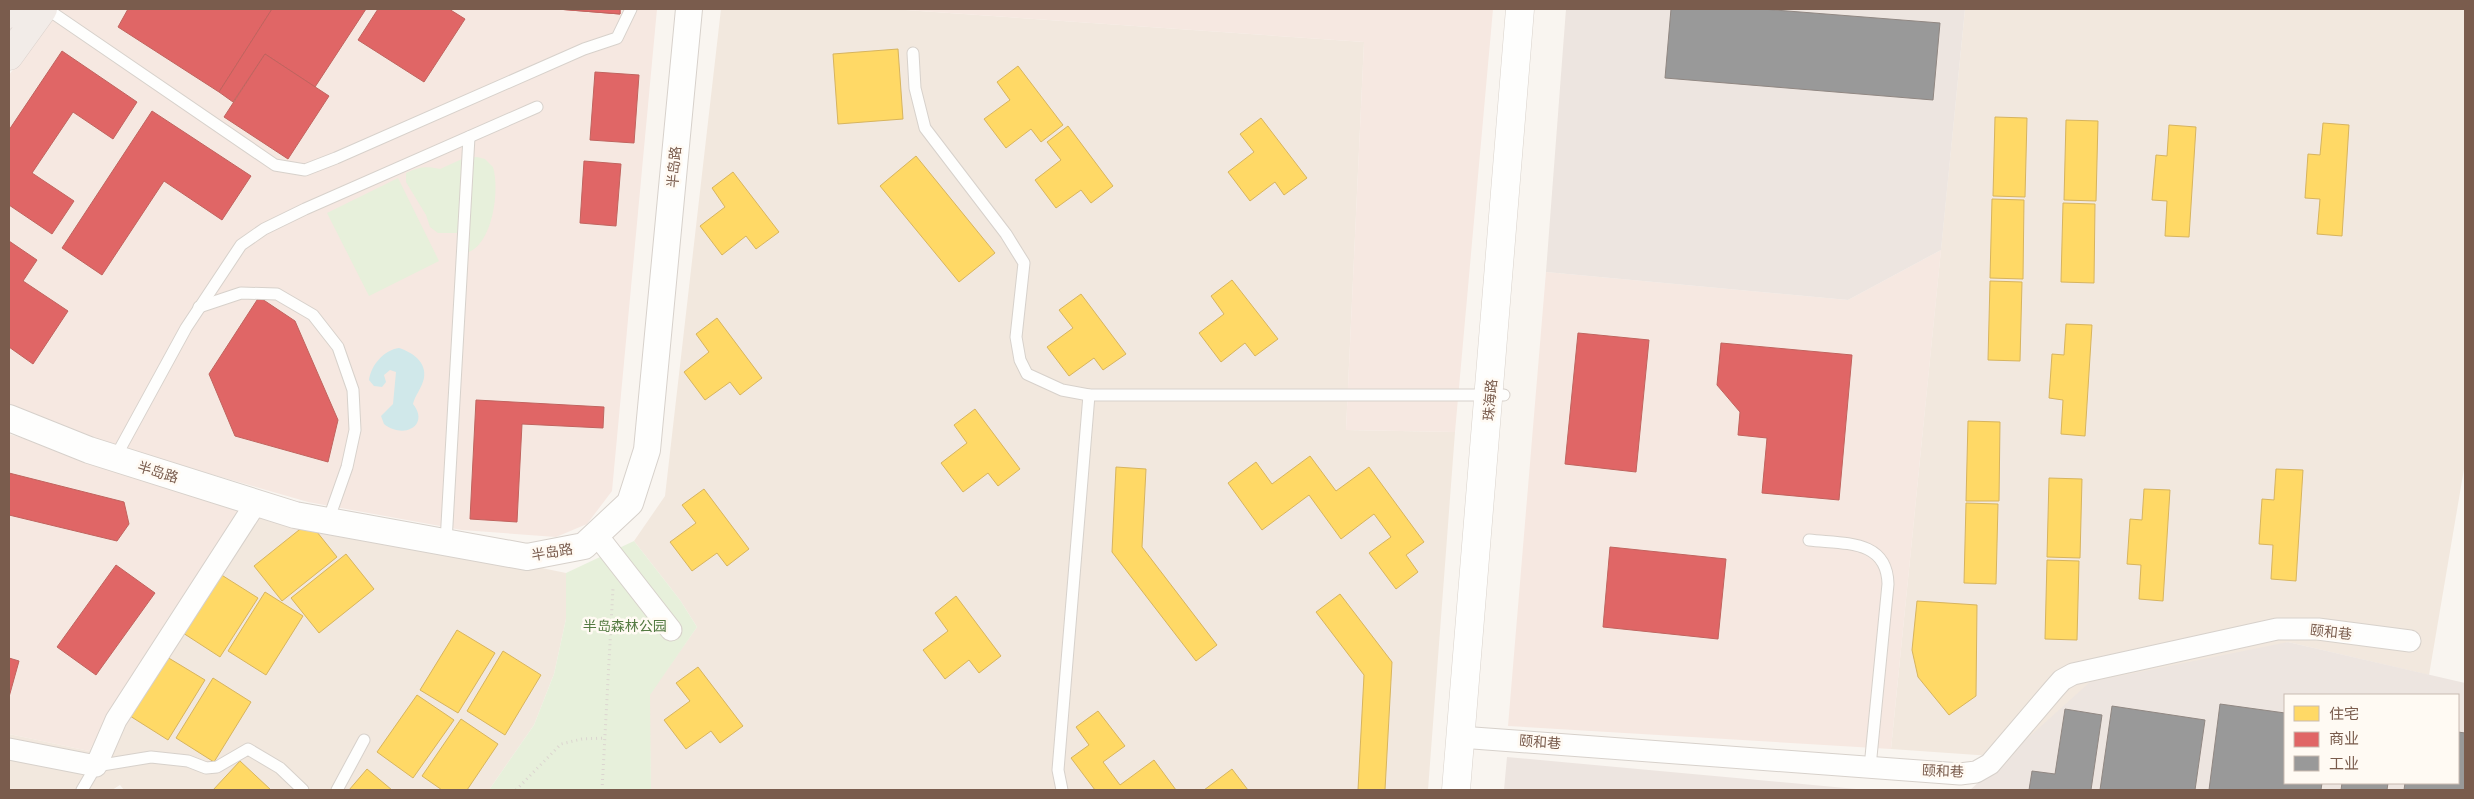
<svg xmlns="http://www.w3.org/2000/svg" width="2474" height="799" viewBox="0 0 2474 799" font-family="'Asap Condensed','Noto Sans SC',sans-serif">
  <style>
    .residential { fill: #f2e8de }
    .commercial { fill: #f6e8e1 }
    .industrial { fill: #ede5e0; fill-rule: evenodd }
    .green { fill: #e7f0db }
    .water { fill: #d0e8ea }
    .homes { fill: #ffd966; stroke: #d7b45e }
    .shops { fill: #e06666; stroke: #c1635e }
    .industry { fill: #999; stroke: #908782 }
    .lines { fill: none; stroke-linecap: round; stroke-linejoin: round }
    .service-casing { stroke: #d7d1cb; stroke-width: 13 }
    .minor-casing { stroke: #d7d1cb; stroke-width: 23 }
    .tertiary-casing { stroke: #d7d1cb; stroke-width: 28 }
    .secondary-casing { stroke: #d9d2cb; stroke-width: 29 }
    .trunk-casing { stroke: #dad1cc; stroke-width: 29 }
    .path { stroke: #dcd5d0; stroke-width: 3; stroke-dasharray: 1 4; stroke-linecap: butt }
    .service { stroke: #fefefd; stroke-width: 11 }
    .minor { stroke: #fefefd; stroke-width: 21 }
    .tertiary { stroke: #fefefd; stroke-width: 26 }
    .secondary { stroke: #fefefd; stroke-width: 28 }
    .trunk { stroke: #f2ece8; stroke-width: 28 }
    .labels { text-anchor: middle; dominant-baseline: central; stroke-width: 5; stroke-linejoin: round; paint-order: stroke }
    .street-label { font-size: 14px; fill: #7a5c4d; stroke: #fffaf3 }
    .park-label { font-size: 14px; fill: #537a41; stroke: #fffaf3 }
  </style>
  <rect width="100%" height="100%" fill="#f9f5f0"/>
  <!-- residential -->
  <g class="residential">
    <polygon points="721,9 891,9 1364,42 1346,430 1455,432 1428,790 651,790 649,695 697,627 680,600 634,541 665,496"/>
    <polygon points="1965,9 2465,9 2465,463 2429,675 2288,642 2006,757 1891,749"/>
    <polygon points="243,506 566,573 566,619 554,674 534,725 489,790 124,790 120,785 112,790 9,790 9,734 89,751 168,618"/>
  </g>
  <!-- commercial -->
  <g class="commercial">
    <polygon points="57,9 657,9 612,491 587,524 556,537 462,530 308,502 109,445 9,408 9,75"/>
    <polygon points="891,9 1493,9 1455,432 1346,430 1364,42"/>
    <polygon points="1941,250 1891,749 1508,726 1546,272 1848,300"/>
    <polygon points="9,434 243,506 168,618 89,751 9,734"/>
  </g>
  <!-- industrial -->
  <g class="industrial">
    <polygon points="1566,9 1965,9 1941,250 1848,300 1546,272"/>
    <path d="M2288,642L2465,683V790H1970L2090,682ZM2285,695H2458V783H2285Z"/>
    <polygon points="1507,757 1867,790 1504,790"/>
  </g>
  <!-- green -->
  <g class="green">
    <path d="M477,157L485,159L493,167C500,190 493,244 467,253L458,233H438L430,227L426,215L406,182V173C418,167 426,166 440,169L462,159Z"/>
    <polygon points="398,178 439,261 369,296 327,213"/>
    <polygon points="634,541 680,600 697,627 650,695 651,790 489,790 534,725 554,674 566,619 566,573"/>
  </g>
  <!-- water -->
  <path class="water" d="M399,348C412,352 427,362 424,378C422,388 415,395 413,404C430,425 404,440 384,424L381,416L393,404L396,372L390,370L384,375L386,382L382,387L374,386L369,380C371,365 384,350 399,348Z"/>
  <!-- homes -->
  <g class="homes">
    <polygon points="898,49 903,119 838,124 833,54"/>
    <polygon points="1018,66 1063,125 1041,142 1031,129 1006,148 984,119 1010,100 997,82"/>
    <polygon points="1995,117 2027,118 2025,197 1993,196"/>
    <polygon points="1261,118 1307,178 1284,195 1275,182 1250,201 1228,172 1254,152 1240,134"/>
    <polygon points="2066,120 2098,121 2096,201 2064,200"/>
    <polygon points="2323,123 2349,125 2342,236 2317,234 2320,199 2305,198 2308,154 2320,155"/>
    <polygon points="2169,125 2196,127 2189,237 2165,236 2167,201 2152,200 2156,155 2167,156"/>
    <polygon points="1068,126 1113,186 1091,203 1081,190 1056,208 1035,180 1061,160 1047,142"/>
    <polygon points="916,156 995,253 959,282 880,186"/>
    <polygon points="733,172 779,232 756,249 746,236 722,255 700,226 725,207 712,188"/>
    <polygon points="1992,199 2024,200 2023,279 1990,278"/>
    <polygon points="2063,203 2095,204 2094,283 2061,282"/>
    <polygon points="1232,280 1278,339 1255,356 1245,343 1221,362 1199,333 1224,314 1211,296"/>
    <polygon points="1990,281 2022,282 2020,361 1988,360"/>
    <polygon points="1081,294 1126,354 1103,370 1094,358 1069,376 1047,347 1073,328 1059,310"/>
    <polygon points="717,318 762,378 740,395 730,382 705,400 684,372 709,352 696,334"/>
    <polygon points="2066,324 2092,325 2085,436 2061,434 2063,400 2049,398 2052,354 2064,355"/>
    <polygon points="975,409 1020,469 998,486 988,473 963,492 941,463 967,443 954,425"/>
    <polygon points="1968,421 2000,422 1999,501 1966,501"/>
    <polygon points="1310,456 1336,491 1369,467 1424,542 1406,555 1418,572 1396,589 1369,553 1391,537 1374,514 1341,539 1309,495 1262,530 1228,483 1256,462 1272,484"/>
    <polygon points="1116,467 1146,469 1142,547 1217,645 1196,661 1112,552"/>
    <polygon points="2276,469 2303,470 2296,581 2271,579 2273,545 2259,544 2262,499 2274,500"/>
    <polygon points="2049,478 2082,479 2080,558 2047,557"/>
    <polygon points="704,489 749,549 727,566 717,553 692,571 670,542 696,523 682,505"/>
    <polygon points="2144,489 2170,490 2163,601 2139,599 2141,565 2127,564 2130,519 2142,520"/>
    <polygon points="1966,503 1998,504 1996,584 1964,583"/>
    <polygon points="309,522 337,557 282,601 254,566"/>
    <polygon points="346,554 374,589 319,633 291,598"/>
    <polygon points="2047,560 2079,561 2077,640 2045,639"/>
    <polygon points="220,574 258,598 220,657 183,633"/>
    <polygon points="265,592 303,616 266,675 228,651"/>
    <polygon points="1340,594 1392,662 1385,790 1358,790 1364,675 1316,612"/>
    <polygon points="956,596 1001,656 979,673 969,660 945,679 923,650 948,631 935,613"/>
    <polygon points="1917,601 1977,605 1976,696 1949,715 1918,677 1912,650"/>
    <polygon points="457,630 495,653 458,713 420,690"/>
    <polygon points="503,651 541,675 505,735 467,711"/>
    <polygon points="167,657 205,680 168,740 130,716"/>
    <polygon points="698,667 743,726 720,743 711,731 686,749 664,720 690,701 676,683"/>
    <polygon points="213,678 251,702 214,762 176,738"/>
    <polygon points="417,695 454,720 413,778 377,752"/>
    <polygon points="1098,711 1125,746 1103,762 1120,785 1154,760 1176,790 1095,790 1071,758 1089,745 1076,727"/>
    <polygon points="461,719 498,744 467,790 442,790 422,776"/>
    <polygon points="240,761 271,790 213,790"/>
    <polygon points="367,769 392,790 349,790"/>
    <polygon points="1232,769 1248,790 1204,790"/>
  </g>
  <!-- shops -->
  <g class="shops">
    <polygon points="128,9 272,9 219,92 118,27"/>
    <polygon points="272,9 366,9 315,87 265,54 233,102 219,92"/>
    <polygon points="378,9 449,9 465,19 424,82 358,40"/>
    <polygon points="557,9 620,9 620,14"/>
    <polygon points="557,9 620,9 620,14"/>
    <polygon points="62,51 137,102 113,139 73,112 32,173 74,201 52,234 9,205 9,130"/>
    <polygon points="265,54 329,96 288,159 224,117"/>
    <polygon points="595,72 639,75 634,143 590,140"/>
    <polygon points="152,111 251,176 222,220 164,181 102,275 62,248"/>
    <polygon points="584,161 621,164 616,226 580,223"/>
    <polygon points="9,241 37,260 23,281 68,311 33,364 9,347"/>
    <polygon points="259,297 295,321 338,420 328,462 235,436 209,374"/>
    <polygon points="1578,333 1649,340 1636,472 1565,464"/>
    <polygon points="1721,343 1852,355 1839,500 1762,493 1767,438 1738,435 1740,412 1717,385"/>
    <polygon points="476,400 604,407 603,428 522,424 517,522 470,519"/>
    <polygon points="9,473 124,502 129,524 117,541 9,515"/>
    <polygon points="1610,547 1726,559 1718,639 1603,627"/>
    <polygon points="116,565 155,593 96,675 57,647"/>
    <polygon points="9,658 19,661 9,697"/>
  </g>
  <!-- industry -->
  <g class="industry">
    <polygon points="1671,9 1762,9 1940,23 1933,100 1665,78"/>
    <polygon points="2220,704 2285,713 2285,783 2322,783 2321,790 2209,790"/>
    <polygon points="2112,706 2205,720 2195,790 2100,790"/>
    <polygon points="2065,709 2102,715 2091,790 2029,790 2032,771 2055,774"/>
    <polygon points="2458,732 2465,733 2465,790 2404,790 2405,783 2458,783"/>
    <polygon points="2342,783 2388,783 2387,790 2341,790"/>
  </g>
  <g class="lines">
    <!-- service casing -->
    <g class="service-casing">
      <g id="service">
        <polyline points="47,9 275,165 305,170 336,158 584,49 617,38 631,9"/>
        <polyline points="913,53 915,88 925,128 1006,234 1024,263 1016,337 1020,360 1027,374 1062,390 1089,395 1504,395"/>
        <polyline points="199,307 241,293 277,294 313,315 338,347 353,390 355,430 347,467 328,521"/>
        <polyline points="115,458 186,328 241,245 264,229 305,209 537,107"/>
        <path d="M1809,540C1844,544 1887,539 1888,584L1870,767"/>
        <polyline points="446,542 469,137"/>
        <polyline points="82,790 96,766 151,757 188,761 206,768 217,767 248,749 280,768 303,790"/>
        <polyline points="337,790 364,740"/>
        <polyline points="1062,790 1058,770 1089,395"/>
      </g>
    </g>
    <!-- minor casing -->
    <g class="minor-casing">
      <g id="minor">
        <polyline points="596,534 671,630"/>
        <polyline points="1460,737 1960,774 1976,772 1990,764 2054,689 2062,680 2073,674 2277,629 2318,629 2410,641"/>
        <polyline points="9,749 96,766 116,720 256,503"/>
      </g>
    </g>
    <!-- tertiary casing -->
    <g class="tertiary-casing">
      <polyline id="tertiary" points="9,418 89,450 295,515 527,557 584,546 630,503 647,450 689,9"/>
    </g>
    <!-- secondary casing -->
    <g class="secondary-casing">
      <polyline id="secondary" points="1456,790 1520,9"/>
    </g>
    <!-- trunk casing -->
    <g class="trunk-casing">
      <g id="trunk">
        <polyline points="9,14 13,9"/>
        <polyline points="9,56 43,9"/>
      </g>
    </g>
    <!-- path -->
    <g class="path">
      <polyline points="516,790 561,744 582,739 605,738"/>
      <polyline points="602,790 613,588"/>
    </g>
    <!-- service -->
    <use href="#service" class="service"/>
    <!-- minor -->
    <use href="#minor" class="minor"/>
    <!-- tertiary -->
    <use href="#tertiary" class="tertiary"/>
    <!-- secondary -->
    <use href="#secondary" class="secondary"/>
    <!-- trunk -->
    <use href="#trunk" class="trunk"/>
  </g>
  <g class="labels">
    <!-- street labels -->
    <g class="street-label">
      <text transform="translate(674 167) rotate(-85)">半岛路</text>
      <text transform="translate(1490 400) rotate(-85)">珠海路</text>
      <text transform="translate(158 472) rotate(17)">半岛路</text>
      <text transform="translate(552 552) rotate(-10)">半岛路</text>
      <text transform="translate(2331 632) rotate(6)">颐和巷</text>
      <text transform="translate(1540 742) rotate(4)">颐和巷</text>
      <text transform="translate(1943 771) rotate(2)">颐和巷</text>
    </g>
    <!-- park labels -->
    <g class="park-label">
      <text x="625" y="626">半岛森林公园</text>
    </g>
  </g>
  <!-- border -->
  <rect width="2474" height="799" fill="none" stroke="#7a5c4d" stroke-width="20"/>
  <!-- legend -->
  <rect x="2284" y="694" width="175" height="90" fill="#fffaf3" stroke="#cabbb1"/>
  <rect x="2294" y="706" width="25" height="15" fill="#ffd966" stroke="#cabbb1"/>
  <text x="2329" y="719" font-size="15" fill="#7a5c4d">住宅</text>
  <rect x="2294" y="732" width="25" height="15" fill="#e06666" stroke="#cabbb1"/>
  <text x="2329" y="744" font-size="15" fill="#7a5c4d">商业</text>
  <rect x="2294" y="756" width="25" height="15" fill="#999999" stroke="#cabbb1"/>
  <text x="2329" y="769" font-size="15" fill="#7a5c4d">工业</text>
</svg>
